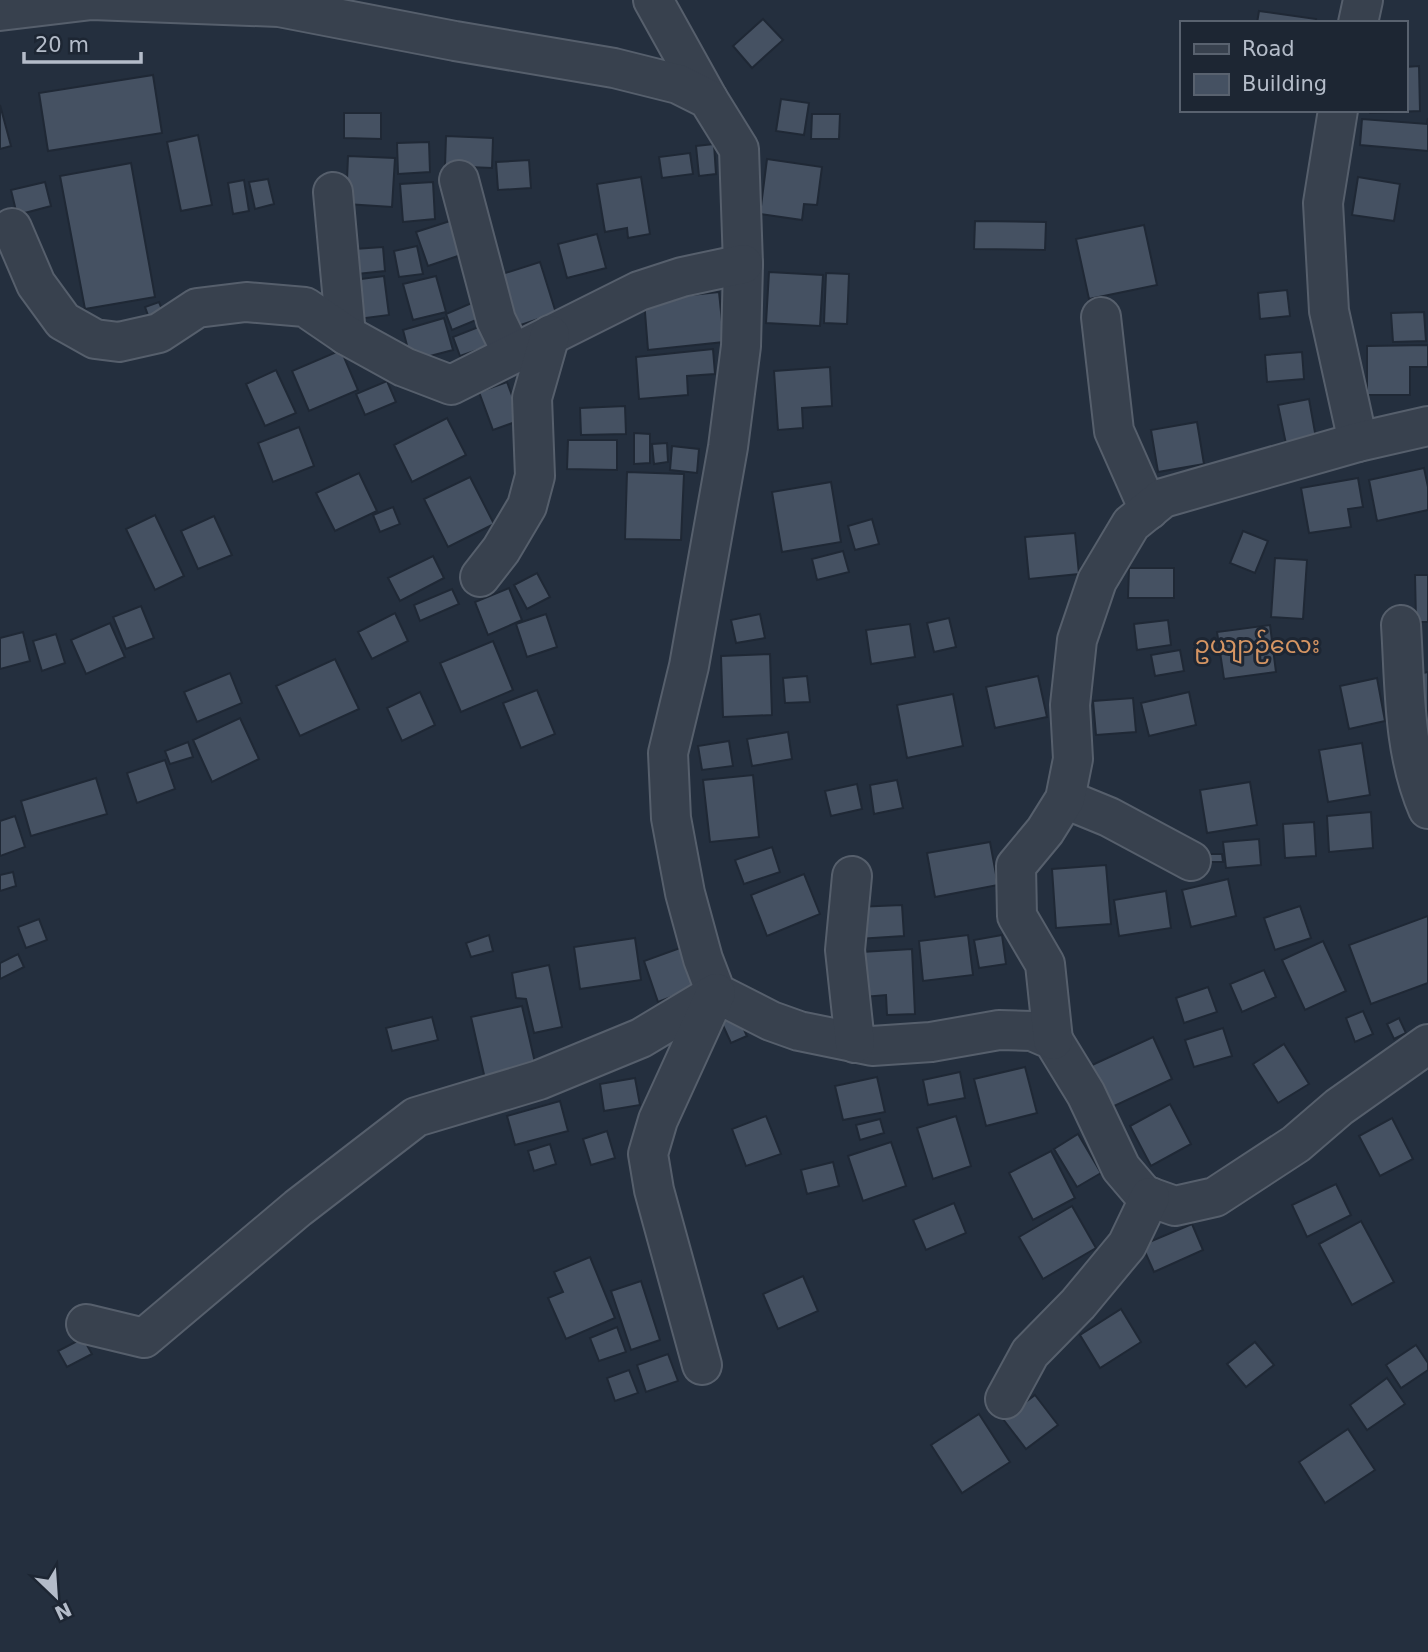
<svg xmlns="http://www.w3.org/2000/svg" width="1428" height="1652" viewBox="0 0 1428 1652" font-family="'DejaVu Sans','Noto Sans Myanmar',sans-serif">
  <style>
    .building { fill: #455162; stroke: #1f2835; stroke-width: 2 }
    .lines { fill: none; stroke-linecap: round; stroke-linejoin: round }
    .minor-casing { stroke: #565f6c; stroke-width: 42 }
    .minor { stroke: #38414e; stroke-width: 38 }
    .labels { text-anchor: middle; dominant-baseline: central; stroke-width: 6; stroke-linejoin: round; paint-order: stroke }
    .quarter-label { font-size: 24px; fill: #d59563; stroke: #1d2633 }
  </style>
  <rect width="100%" height="100%" fill="#242f3e"/>
  <!-- building -->
  <g class="building">
    <polygon points="1259,11 1316,19 1315,23 1257,23"/>
    <polygon points="763,19 783,40 752,68 733,46"/>
    <polygon points="1419,66 1420,111 1370,113 1370,110 1405,110 1405,67"/>
    <polygon points="153,75 162,133 48,151 39,93"/>
    <polygon points="781,99 809,103 804,135 776,131"/>
    <polygon points="0,105 11,146 0,149"/>
    <polygon points="344,113 381,113 381,139 344,138"/>
    <polygon points="812,114 840,114 839,139 811,139"/>
    <polygon points="1428,118 1428,151 1360,145 1362,119 1427,124"/>
    <polygon points="198,135 212,205 181,211 167,142"/>
    <polygon points="446,136 493,138 492,168 445,166"/>
    <polygon points="429,142 430,172 398,174 397,143"/>
    <polygon points="714,144 716,174 699,176 696,146"/>
    <polygon points="690,153 693,174 662,178 659,157"/>
    <polygon points="348,156 395,158 392,207 346,204"/>
    <polygon points="767,159 822,167 817,205 804,204 802,220 760,214"/>
    <polygon points="529,160 531,188 498,190 496,162"/>
    <polygon points="131,163 155,297 85,309 60,176"/>
    <polygon points="641,177 650,234 628,238 627,228 605,232 597,184"/>
    <polygon points="1358,177 1400,184 1394,221 1352,215"/>
    <polygon points="268,179 274,204 255,209 249,182"/>
    <polygon points="244,180 249,211 233,214 228,183"/>
    <polygon points="45,182 51,206 17,215 11,190"/>
    <polygon points="433,182 435,219 403,222 400,184"/>
    <polygon points="450,221 461,255 428,266 416,232"/>
    <polygon points="975,221 1046,222 1045,250 974,249"/>
    <polygon points="1144,225 1157,285 1089,299 1076,239"/>
    <polygon points="597,234 606,268 567,278 558,244"/>
    <polygon points="417,246 423,274 399,277 394,251"/>
    <polygon points="383,247 385,271 357,274 354,249"/>
    <polygon points="540,262 556,313 512,328 496,276"/>
    <polygon points="769,272 823,275 820,326 766,323"/>
    <polygon points="826,273 849,274 847,324 824,323"/>
    <polygon points="384,276 389,315 358,319 353,280"/>
    <polygon points="436,276 446,312 413,320 403,284"/>
    <polygon points="1287,290 1290,316 1260,319 1258,293"/>
    <polygon points="719,292 724,342 648,350 644,300"/>
    <polygon points="159,302 164,314 149,318 145,307"/>
    <polygon points="474,302 481,318 452,330 446,314"/>
    <polygon points="1424,312 1426,341 1393,342 1391,313"/>
    <polygon points="444,318 453,350 411,361 403,330"/>
    <polygon points="481,326 489,346 460,356 453,337"/>
    <polygon points="1428,345 1428,367 1410,367 1410,395 1367,395 1367,346"/>
    <polygon points="713,349 715,374 687,376 688,395 639,399 636,357"/>
    <polygon points="341,350 358,390 309,411 292,371"/>
    <polygon points="1302,352 1304,379 1267,382 1265,355"/>
    <polygon points="830,367 832,406 802,408 803,428 778,430 774,371"/>
    <polygon points="276,370 296,413 265,426 246,384"/>
    <polygon points="387,381 396,402 365,415 356,394"/>
    <polygon points="507,382 521,420 493,430 479,392"/>
    <polygon points="1309,399 1316,438 1286,444 1278,405"/>
    <polygon points="625,406 626,434 581,435 580,408"/>
    <polygon points="447,418 466,455 412,482 394,445"/>
    <polygon points="1197,422 1204,464 1158,472 1151,430"/>
    <polygon points="299,427 314,466 273,482 258,443"/>
    <polygon points="634,433 650,434 650,463 634,464"/>
    <polygon points="568,440 617,440 617,470 567,469"/>
    <polygon points="667,443 668,462 654,464 652,444"/>
    <polygon points="672,446 699,449 697,473 670,470"/>
    <polygon points="1424,468 1428,487 1428,510 1377,521 1369,480"/>
    <polygon points="627,472 684,474 681,540 625,539"/>
    <polygon points="359,473 377,511 335,531 316,493"/>
    <polygon points="470,477 494,524 448,547 424,499"/>
    <polygon points="1358,478 1363,507 1348,509 1351,527 1309,533 1301,488"/>
    <polygon points="831,482 841,542 782,552 772,492"/>
    <polygon points="393,507 400,524 380,532 373,515"/>
    <polygon points="155,515 184,576 155,590 126,529"/>
    <polygon points="214,516 232,555 198,569 181,531"/>
    <polygon points="872,519 879,544 855,550 848,526"/>
    <polygon points="1243,531 1268,541 1255,573 1230,563"/>
    <polygon points="1075,533 1079,574 1029,579 1025,537"/>
    <polygon points="843,551 849,572 817,580 812,559"/>
    <polygon points="433,556 444,578 400,601 388,578"/>
    <polygon points="1275,558 1307,560 1303,619 1271,617"/>
    <polygon points="1129,568 1174,568 1174,598 1128,598"/>
    <polygon points="537,573 550,597 527,609 514,585"/>
    <polygon points="1415,575 1428,575 1428,622 1416,622"/>
    <polygon points="509,588 522,620 488,635 475,602"/>
    <polygon points="452,589 459,604 420,621 414,605"/>
    <polygon points="141,606 154,638 126,649 113,617"/>
    <polygon points="395,613 408,641 372,659 358,632"/>
    <polygon points="546,614 557,647 527,657 516,624"/>
    <polygon points="760,614 765,638 736,643 731,620"/>
    <polygon points="949,618 956,647 934,652 927,623"/>
    <polygon points="1168,620 1171,645 1137,650 1134,624"/>
    <polygon points="110,623 125,657 86,674 71,640"/>
    <polygon points="910,624 915,657 871,664 866,630"/>
    <polygon points="1270,625 1276,672 1224,679 1217,632"/>
    <polygon points="23,632 30,661 0,669 0,638"/>
    <polygon points="56,634 65,663 42,671 33,641"/>
    <polygon points="493,641 513,690 461,712 440,663"/>
    <polygon points="1180,650 1184,671 1155,676 1151,655"/>
    <polygon points="770,654 772,715 723,717 721,656"/>
    <polygon points="335,659 359,709 300,736 276,686"/>
    <polygon points="1428,672 1428,716 1424,717 1418,674"/>
    <polygon points="230,673 242,703 197,722 184,692"/>
    <polygon points="807,676 810,702 785,703 783,678"/>
    <polygon points="1038,676 1047,717 995,728 986,687"/>
    <polygon points="1377,678 1385,721 1349,729 1340,686"/>
    <polygon points="537,690 555,734 521,748 503,703"/>
    <polygon points="420,692 435,725 402,741 387,708"/>
    <polygon points="1189,692 1196,725 1149,736 1141,703"/>
    <polygon points="953,694 963,746 907,758 897,705"/>
    <polygon points="1133,698 1136,732 1096,735 1093,701"/>
    <polygon points="240,718 259,759 212,782 193,740"/>
    <polygon points="788,732 792,759 752,766 747,739"/>
    <polygon points="729,741 733,766 702,770 698,746"/>
    <polygon points="188,742 193,757 170,764 165,751"/>
    <polygon points="1362,743 1370,795 1328,802 1319,750"/>
    <polygon points="165,760 175,789 137,803 127,773"/>
    <polygon points="753,775 759,837 710,842 703,780"/>
    <polygon points="96,778 107,814 31,836 21,801"/>
    <polygon points="897,780 903,808 874,814 870,785"/>
    <polygon points="1250,782 1257,825 1207,833 1200,790"/>
    <polygon points="857,784 862,809 831,816 825,791"/>
    <polygon points="1371,812 1373,848 1329,852 1327,816"/>
    <polygon points="15,816 25,847 0,856 0,821"/>
    <polygon points="1314,822 1316,856 1285,858 1283,824"/>
    <polygon points="1259,839 1261,865 1226,868 1223,842"/>
    <polygon points="990,842 998,885 935,897 927,853"/>
    <polygon points="772,847 780,872 744,884 735,860"/>
    <polygon points="1209,854 1222,854 1223,862 1209,862"/>
    <polygon points="1106,865 1111,924 1056,928 1052,869"/>
    <polygon points="13,872 16,886 0,891 0,875"/>
    <polygon points="804,874 820,914 767,936 751,895"/>
    <polygon points="1228,879 1236,916 1191,927 1182,890"/>
    <polygon points="1166,891 1171,928 1119,936 1114,900"/>
    <polygon points="902,905 904,936 857,939 855,907"/>
    <polygon points="1300,906 1311,938 1275,950 1264,918"/>
    <polygon points="1428,916 1428,983 1371,1004 1349,945"/>
    <polygon points="39,919 47,940 26,948 18,927"/>
    <polygon points="489,935 493,951 471,957 466,943"/>
    <polygon points="968,935 973,975 923,981 919,941"/>
    <polygon points="1002,935 1006,964 979,968 974,940"/>
    <polygon points="635,938 641,980 580,989 574,947"/>
    <polygon points="1323,941 1346,991 1305,1010 1282,960"/>
    <polygon points="680,948 695,988 658,1002 644,961"/>
    <polygon points="912,949 915,1014 887,1015 886,995 863,997 861,952"/>
    <polygon points="18,954 24,967 0,979 0,963"/>
    <polygon points="549,965 562,1027 534,1033 526,999 516,998 512,973"/>
    <polygon points="1264,970 1276,997 1242,1012 1230,984"/>
    <polygon points="1208,987 1217,1012 1184,1023 1176,998"/>
    <polygon points="522,1006 536,1067 485,1079 471,1017"/>
    <polygon points="1363,1011 1373,1034 1355,1042 1346,1018"/>
    <polygon points="737,1015 747,1036 731,1043 721,1021"/>
    <polygon points="432,1017 438,1040 392,1051 386,1028"/>
    <polygon points="1399,1018 1406,1033 1394,1039 1387,1024"/>
    <polygon points="1223,1028 1232,1056 1194,1067 1185,1040"/>
    <polygon points="1153,1037 1172,1079 1110,1108 1090,1066"/>
    <polygon points="1284,1044 1309,1084 1278,1103 1253,1064"/>
    <polygon points="1025,1067 1037,1113 986,1126 974,1079"/>
    <polygon points="960,1072 965,1098 928,1105 923,1080"/>
    <polygon points="877,1077 885,1112 843,1120 835,1086"/>
    <polygon points="635,1078 640,1105 604,1111 600,1084"/>
    <polygon points="560,1101 568,1131 515,1145 507,1116"/>
    <polygon points="1170,1104 1191,1144 1151,1166 1130,1126"/>
    <polygon points="766,1116 781,1154 746,1166 732,1129"/>
    <polygon points="956,1116 971,1166 933,1179 917,1128"/>
    <polygon points="1392,1118 1413,1159 1380,1176 1359,1136"/>
    <polygon points="880,1119 884,1133 860,1140 856,1125"/>
    <polygon points="607,1131 615,1158 591,1165 583,1139"/>
    <polygon points="1078,1134 1101,1173 1077,1187 1054,1149"/>
    <polygon points="891,1142 906,1186 863,1201 848,1156"/>
    <polygon points="550,1144 556,1164 534,1171 528,1151"/>
    <polygon points="1051,1151 1075,1198 1033,1220 1009,1173"/>
    <polygon points="833,1162 839,1186 807,1194 801,1170"/>
    <polygon points="1336,1184 1351,1215 1307,1237 1292,1205"/>
    <polygon points="954,1203 966,1233 926,1250 913,1220"/>
    <polygon points="1072,1206 1096,1248 1043,1279 1019,1237"/>
    <polygon points="1361,1221 1394,1282 1352,1305 1319,1244"/>
    <polygon points="1192,1224 1203,1250 1154,1272 1142,1245"/>
    <polygon points="590,1257 615,1318 566,1339 548,1298 563,1292 554,1272"/>
    <polygon points="803,1276 818,1311 778,1329 763,1294"/>
    <polygon points="641,1281 660,1340 631,1350 611,1291"/>
    <polygon points="1121,1309 1141,1342 1100,1368 1080,1335"/>
    <polygon points="617,1327 626,1352 599,1361 590,1338"/>
    <polygon points="83,1338 92,1354 67,1367 58,1351"/>
    <polygon points="1255,1342 1274,1365 1246,1387 1227,1364"/>
    <polygon points="1416,1345 1428,1363 1428,1370 1401,1388 1386,1365"/>
    <polygon points="668,1354 678,1381 646,1392 637,1365"/>
    <polygon points="629,1370 638,1393 615,1401 607,1378"/>
    <polygon points="1387,1378 1405,1404 1367,1430 1350,1405"/>
    <polygon points="1035,1395 1058,1425 1026,1449 1003,1419"/>
    <polygon points="979,1414 1010,1462 962,1493 931,1445"/>
    <polygon points="1348,1429 1375,1470 1325,1503 1299,1462"/>
  </g>
  <g class="lines">
    <!-- minor casing -->
    <g class="minor-casing">
      <g id="minor">
        <polyline points="653,0 708,99"/>
        <polyline points="0,11 92,0 279,7 455,41 614,68 678,84 708,99 739,149 743,264 741,346 728,447 689,666 668,753 671,818 685,893 703,959 716,993 771,1021 799,1031 872,1046 931,1042 999,1030 1032,1031 1053,1040 1086,1094 1121,1168 1144,1195 1175,1206 1215,1197 1296,1144 1339,1107 1428,1044"/>
        <polyline points="1358,23 1363,0"/>
        <polyline points="1338,110 1323,203 1329,311 1358,442"/>
        <polyline points="459,180 496,320 512,353"/>
        <polyline points="333,192 346,335"/>
        <polyline points="12,228 36,284 63,321 95,339 119,342 159,333 197,308 246,302 305,307 346,335 404,367 451,385 639,291 682,277 743,264"/>
        <polyline points="1101,317 1114,431 1149,510"/>
        <polyline points="480,577 501,550 527,506 535,476 532,398 550,335"/>
        <path d="M1401,625C1405,687 1403,751 1428,809"/>
        <polyline points="1065,799 1109,817 1191,861"/>
        <polyline points="852,876 845,950 855,1043"/>
        <polyline points="1053,1040 1045,964 1017,916 1016,866 1045,831 1065,799 1073,759 1070,705 1077,640 1097,581 1131,524 1163,498 1358,442 1428,426"/>
        <polyline points="86,1324 144,1338 298,1208 416,1117 539,1080 641,1038 716,993"/>
        <polyline points="702,1365 654,1190 648,1154 658,1120 716,993"/>
        <polyline points="1005,1399 1030,1353 1078,1304 1127,1245 1150,1197"/>
      </g>
    </g>
    <!-- minor -->
    <use href="#minor" class="minor"/>
  </g>
  <g class="labels">
    <!-- quarter labels -->
    <g class="quarter-label">
      <text x="1257" y="645">ဥယျာဉ်လေး</text>
    </g>
  </g>
  <!-- legend -->
  <rect x="1180" y="21" width="228" height="91" fill="#1d2633" stroke="#59626f" stroke-width="2"/>
  <rect x="1194" y="44" width="35" height="10" fill="#38414e" stroke="#59626f" stroke-width="2"/>
  <text x="1242" y="56" font-size="21" fill="#b4bcc9">Road</text>
  <rect x="1194" y="74" width="35" height="21" fill="#455162" stroke="#59626f" stroke-width="2"/>
  <text x="1242" y="91" font-size="21" fill="#b4bcc9">Building</text>
  <!-- north arrow -->
  <g transform="translate(56 1596) rotate(155)" stroke="#1d2633" stroke-width="5" paint-order="stroke">
  <path d="M0-5L12 26L0 18L-12 26Z" fill="#b4bcc9"/>
  <text y="-10" font-size="19" font-weight="bold" text-anchor="middle" fill="#b4bcc9">N</text>
  </g>
  <!-- scale -->
  <path d="M24 52v10h117v-10" fill="none" stroke="#b4bcc9" stroke-width="3.5"/>
  <text x="35" y="52" font-size="21" fill="#b4bcc9" stroke="#1d2633" stroke-width="5" paint-order="stroke">20 m</text>
</svg>
